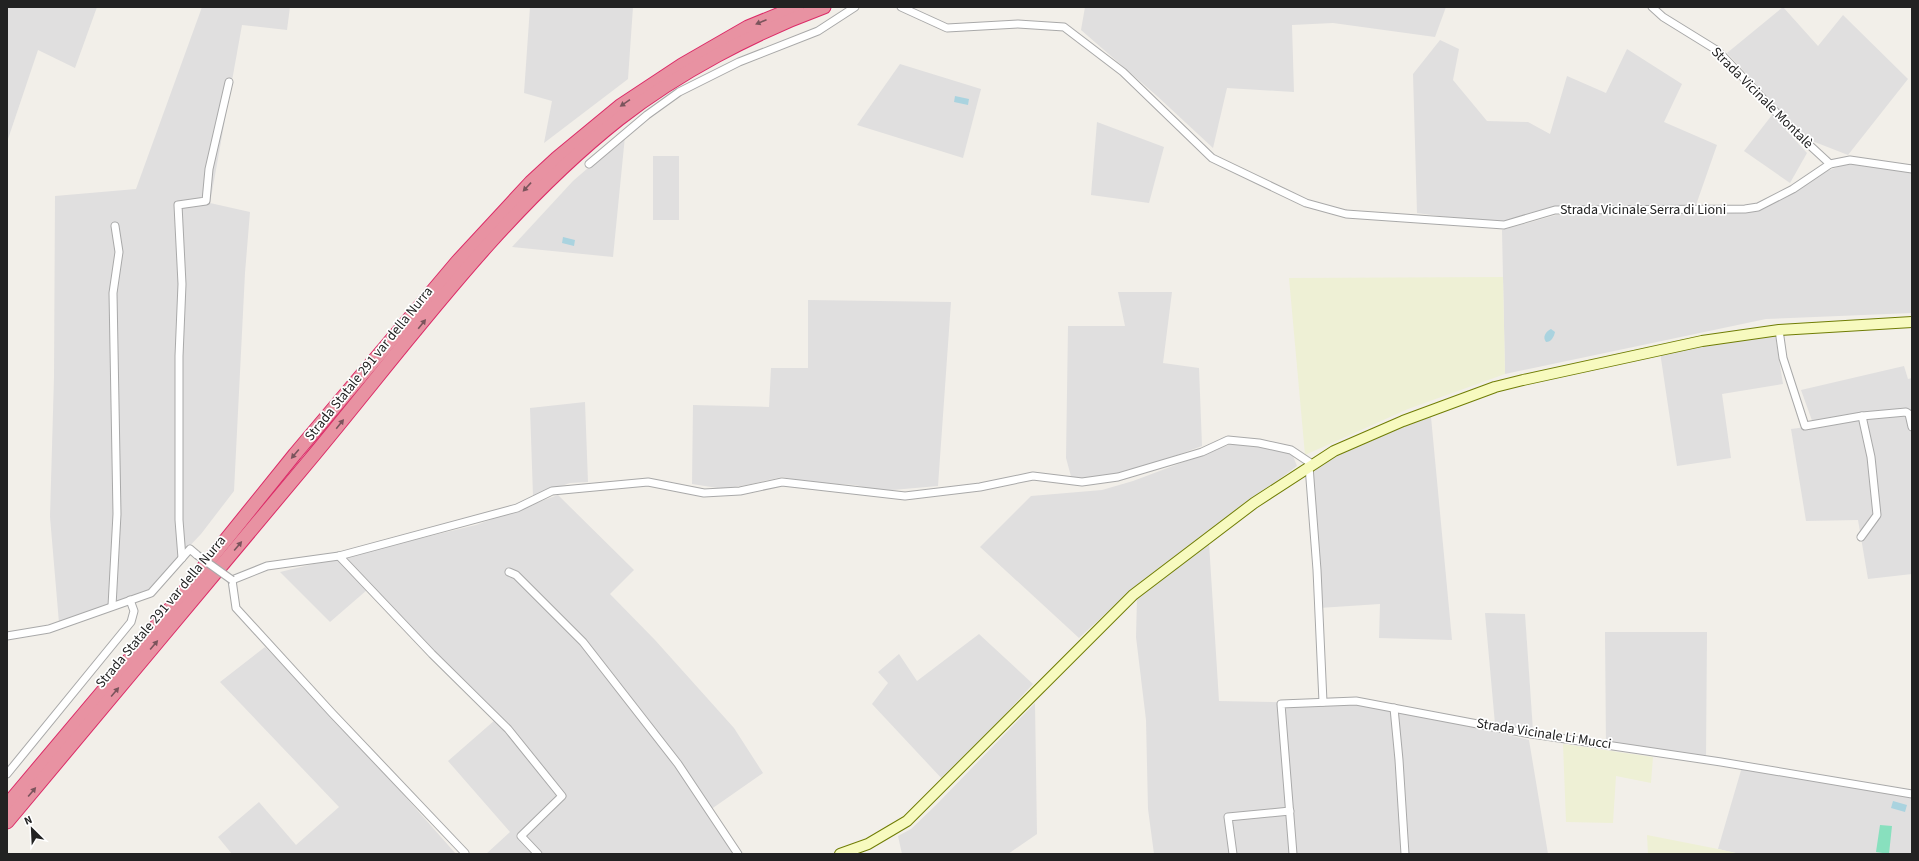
<svg xmlns="http://www.w3.org/2000/svg" width="1919" height="861" viewBox="0 0 1919 861" font-family="'Source Sans 3',sans-serif">
  <style>
    .residential { fill: #e0dfdf }
    .farmland { fill: #eef0d5 }
    .pitch { fill: #88e0be }
    .water { fill: #aad3df }
    .lines { fill: none; stroke-linecap: round; stroke-linejoin: round }
    .street-casing { stroke: #a9a9a9; stroke-width: 9 }
    .secondary-casing { stroke: #707d05; stroke-width: 12 }
    .highway-casing { stroke: #dc2a67; stroke-width: 15 }
    .street { stroke: #fff; stroke-width: 7 }
    .secondary { stroke: #f7fabf; stroke-width: 10 }
    .highway { stroke: #e892a2; stroke-width: 13 }
    .street-bridge-casing { stroke: #a9a9a9; stroke-width: 9; stroke-linecap: butt }
    .street-bridge { stroke: #fff; stroke-width: 7 }
    .oneway { fill: #7b545c }
    .labels { text-anchor: middle; dominant-baseline: central; stroke-width: 3.5; stroke-linejoin: round; paint-order: stroke }
    .street-label { font-size: 14px; fill: #222; stroke: #fff }
  </style>
  <rect width="100%" height="100%" fill="#f2efe9"/>
  <!-- residential -->
  <g class="residential">
    <polygon points="7,7 97,7 75,68 38,50 7,142"/>
    <polygon points="202,7 290,7 287,30 242,25 210,203 250,212 245,273 234,491 201,534 147,591 59,623 50,517 54,377 55,196 136,189"/>
    <polygon points="530,7 633,7 628,79 544,143 552,101 524,93"/>
    <polygon points="1085,7 1446,7 1435,37 1333,23 1292,25 1294,92 1227,88 1213,148 1157,96 1081,30"/>
    <polygon points="1783,7 1818,46 1843,15 1908,79 1848,155 1807,139 1727,53"/>
    <polygon points="1440,40 1459,49 1453,80 1487,121 1528,122 1550,134 1567,76 1606,93 1627,49 1682,84 1664,122 1717,145 1696,205 1636,210 1551,210 1497,224 1417,213 1413,74"/>
    <polygon points="900,64 981,89 963,158 857,125"/>
    <polygon points="1772,115 1807,153 1790,183 1744,151"/>
    <polygon points="1097,122 1164,147 1149,203 1091,195"/>
    <polygon points="625,136 613,257 512,247 573,181"/>
    <rect x="653" y="156" width="26" height="64"/>
    <polygon points="1846,164 1892,165 1912,170 1912,313 1766,319 1505,374 1502,230 1556,215 1730,213 1775,202 1827,171"/>
    <polygon points="1118,292 1172,292 1163,363 1199,368 1202,446 1137,470 1072,480 1066,458 1068,326 1125,326"/>
    <polygon points="808,300 951,302 938,486 881,491 855,485 807,482 782,477 751,484 724,489 692,484 693,405 769,407 771,368 808,368"/>
    <polygon points="1775,334 1783,384 1722,394 1731,458 1677,466 1660,352"/>
    <polygon points="1904,366 1908,379 1912,378 1912,412 1908,413 1912,431 1912,574 1868,579 1858,520 1806,521 1791,429 1814,426 1801,390"/>
    <polygon points="585,402 588,482 570,483 533,496 530,408"/>
    <polygon points="1431,417 1452,640 1379,638 1380,604 1319,608 1313,465 1337,450"/>
    <polygon points="1234,443 1291,451 1297,466 1138,584 1079,638 980,547 1031,496 1102,490 1133,481"/>
    <polygon points="558,495 634,570 610,594 655,640 734,728 763,773 710,810 736,854 486,854 510,832 448,761 495,720 367,590 330,622 280,572 476,525"/>
    <polygon points="1209,543 1219,701 1375,704 1529,740 1548,854 1154,854 1148,809 1146,720 1136,637 1137,597"/>
    <polygon points="1485,613 1525,614 1533,731 1495,724"/>
    <polygon points="1605,632 1707,632 1706,757 1606,746"/>
    <polygon points="979,634 1033,684 944,781 872,704 888,683 878,672 899,654 917,681"/>
    <polygon points="265,647 333,715 456,854 232,854 218,837 259,802 296,845 339,807 220,682"/>
    <polygon points="1035,703 1037,834 1008,854 902,854 898,836 911,829 936,805"/>
    <polygon points="1742,767 1912,792 1912,854 1740,854 1718,849"/>
  </g>
  <!-- farmland -->
  <g class="farmland">
    <polygon points="1503,277 1505,374 1408,409 1305,455 1289,278"/>
    <polygon points="1563,744 1653,757 1651,783 1616,776 1613,823 1566,822"/>
    <polygon points="1647,835 1718,849 1740,854 1648,854"/>
  </g>
  <!-- pitch -->
  <polygon class="pitch" points="1880,825 1892,826 1889,854 1876,852"/>
  <!-- water -->
  <g class="water">
    <polygon points="955,96 969,99 968,105 954,102"/>
    <polygon points="563,237 575,240 574,246 562,243"/>
    <path d="M1551,329L1555,332C1554,337 1551,342 1546,342C1542,337 1546,331 1551,329Z"/>
    <polygon points="1893,801 1907,805 1905,812 1891,808"/>
  </g>
  <g class="lines">
    <!-- street casing -->
    <g class="street-casing">
      <g id="street">
        <polyline points="901,7 947,28 1018,24 1064,27 1123,72 1212,158 1306,203 1346,214 1504,225 1555,210 1745,209 1758,207 1793,189 1830,164 1850,160 1912,169"/>
        <polyline points="1652,7 1663,17 1718,51 1790,127 1830,164"/>
        <polyline points="589,164 647,115 679,92 739,62 818,31 855,7"/>
        <polyline points="1779,330 1783,358 1805,426 1862,416 1906,412 1909,414 1912,427"/>
        <polyline points="1309,466 1317,570 1323,702"/>
        <polyline points="1861,537 1877,515 1871,457 1862,416"/>
        <polyline points="339,556 432,654 508,729 562,796 521,836 538,854"/>
        <polyline points="182,558 179,520 179,356 182,284 178,205 206,201 209,169 229,82"/>
        <polyline points="509,572 516,575 583,642 678,764 738,854"/>
        <polyline points="112,606 117,514 113,293 119,252 115,226"/>
        <polyline points="7,636 49,629 151,593 190,549 197,555"/>
        <polyline points="1394,708 1399,760 1405,854"/>
        <polyline points="7,774 131,622 134,611 130,600"/>
        <polyline points="465,853 332,713 236,608 232,580 267,566 339,556 517,508 552,491 648,482 704,493 740,491 782,482 905,496 980,487 1033,476 1082,482 1118,477 1202,452 1228,440 1259,443 1291,450 1312,464"/>
        <polyline points="1233,854 1228,817 1290,811"/>
        <polyline points="1293,854 1281,704 1356,701 1525,733 1721,762 1912,794"/>
      </g>
    </g>
    <!-- secondary casing -->
    <g class="secondary-casing">
      <polyline id="secondary" points="840,854 868,844 907,821 1133,595 1254,503 1334,451 1403,421 1495,387 1523,380 1702,341 1779,330 1912,322"/>
    </g>
    <!-- highway casing -->
    <g class="highway-casing">
      <g id="highway">
        <polyline points="7,805 124,666 295,454 457,262 531,182 557,158 620,106 682,65 748,27 797,7"/>
        <path d="M7,822C107,702 208,582 308,462C405,346 500,213 619,119C678,73 753,33 824,7"/>
      </g>
    </g>
    <!-- street -->
    <use href="#street" class="street"/>
    <!-- secondary -->
    <use href="#secondary" class="secondary"/>
    <!-- highway -->
    <use href="#highway" class="highway"/>
    <!-- street-bridge casing -->
    <g class="street-bridge-casing">
      <polyline id="street-bridge" points="197,555 232,580"/>
    </g>
    <!-- street-bridge -->
    <use href="#street-bridge" class="street-bridge"/>
  </g>
  <!-- one-way arrows -->
  <defs><path id="oneway-solid" d="M-6-.8H1V-3.2L6.5 0L1 3.2V.8H-6Z"/></defs>
  <g class="oneway">
    <use href="#oneway-solid" transform="translate(761 22) rotate(157)"/>
    <use href="#oneway-solid" transform="translate(625 103) rotate(146)"/>
    <use href="#oneway-solid" transform="translate(527 187) rotate(133)"/>
    <use href="#oneway-solid" transform="translate(422 324) rotate(-51)"/>
    <use href="#oneway-solid" transform="translate(340 424) rotate(-51)"/>
    <use href="#oneway-solid" transform="translate(295 454) rotate(130)"/>
    <use href="#oneway-solid" transform="translate(238 546) rotate(-50)"/>
    <use href="#oneway-solid" transform="translate(154 645) rotate(-50)"/>
    <use href="#oneway-solid" transform="translate(115 692) rotate(-50)"/>
    <use href="#oneway-solid" transform="translate(32 792) rotate(-50)"/>
  </g>
  <g class="labels">
    <!-- street labels -->
    <g class="street-label">
      <text transform="translate(1762 98) rotate(45)">Strada Vicinale Montalè</text>
      <text x="1643" y="210">Strada Vicinale Serra di Lioni</text>
      <text transform="translate(369 364) rotate(-51)">Strada Statale 291 var della Nurra</text>
      <text transform="translate(161 612) rotate(-50)">Strada Statale 291 var della Nurra</text>
      <text transform="translate(1544 734) rotate(9)">Strada Vicinale Li Mucci</text>
    </g>
  </g>
  <!-- border -->
  <rect width="1919" height="861" fill="none" stroke="#222222" stroke-width="16"/>
  <!-- north arrow -->
  <g transform="translate(32 829) rotate(336)" stroke="#ffffff" stroke-width="3" paint-order="stroke">
  <path d="M0-3L7 15L0 10L-7 15Z" fill="#222222"/>
  <text y="-6" font-size="11" font-weight="bold" text-anchor="middle" fill="#222222">N</text>
  </g>
</svg>
